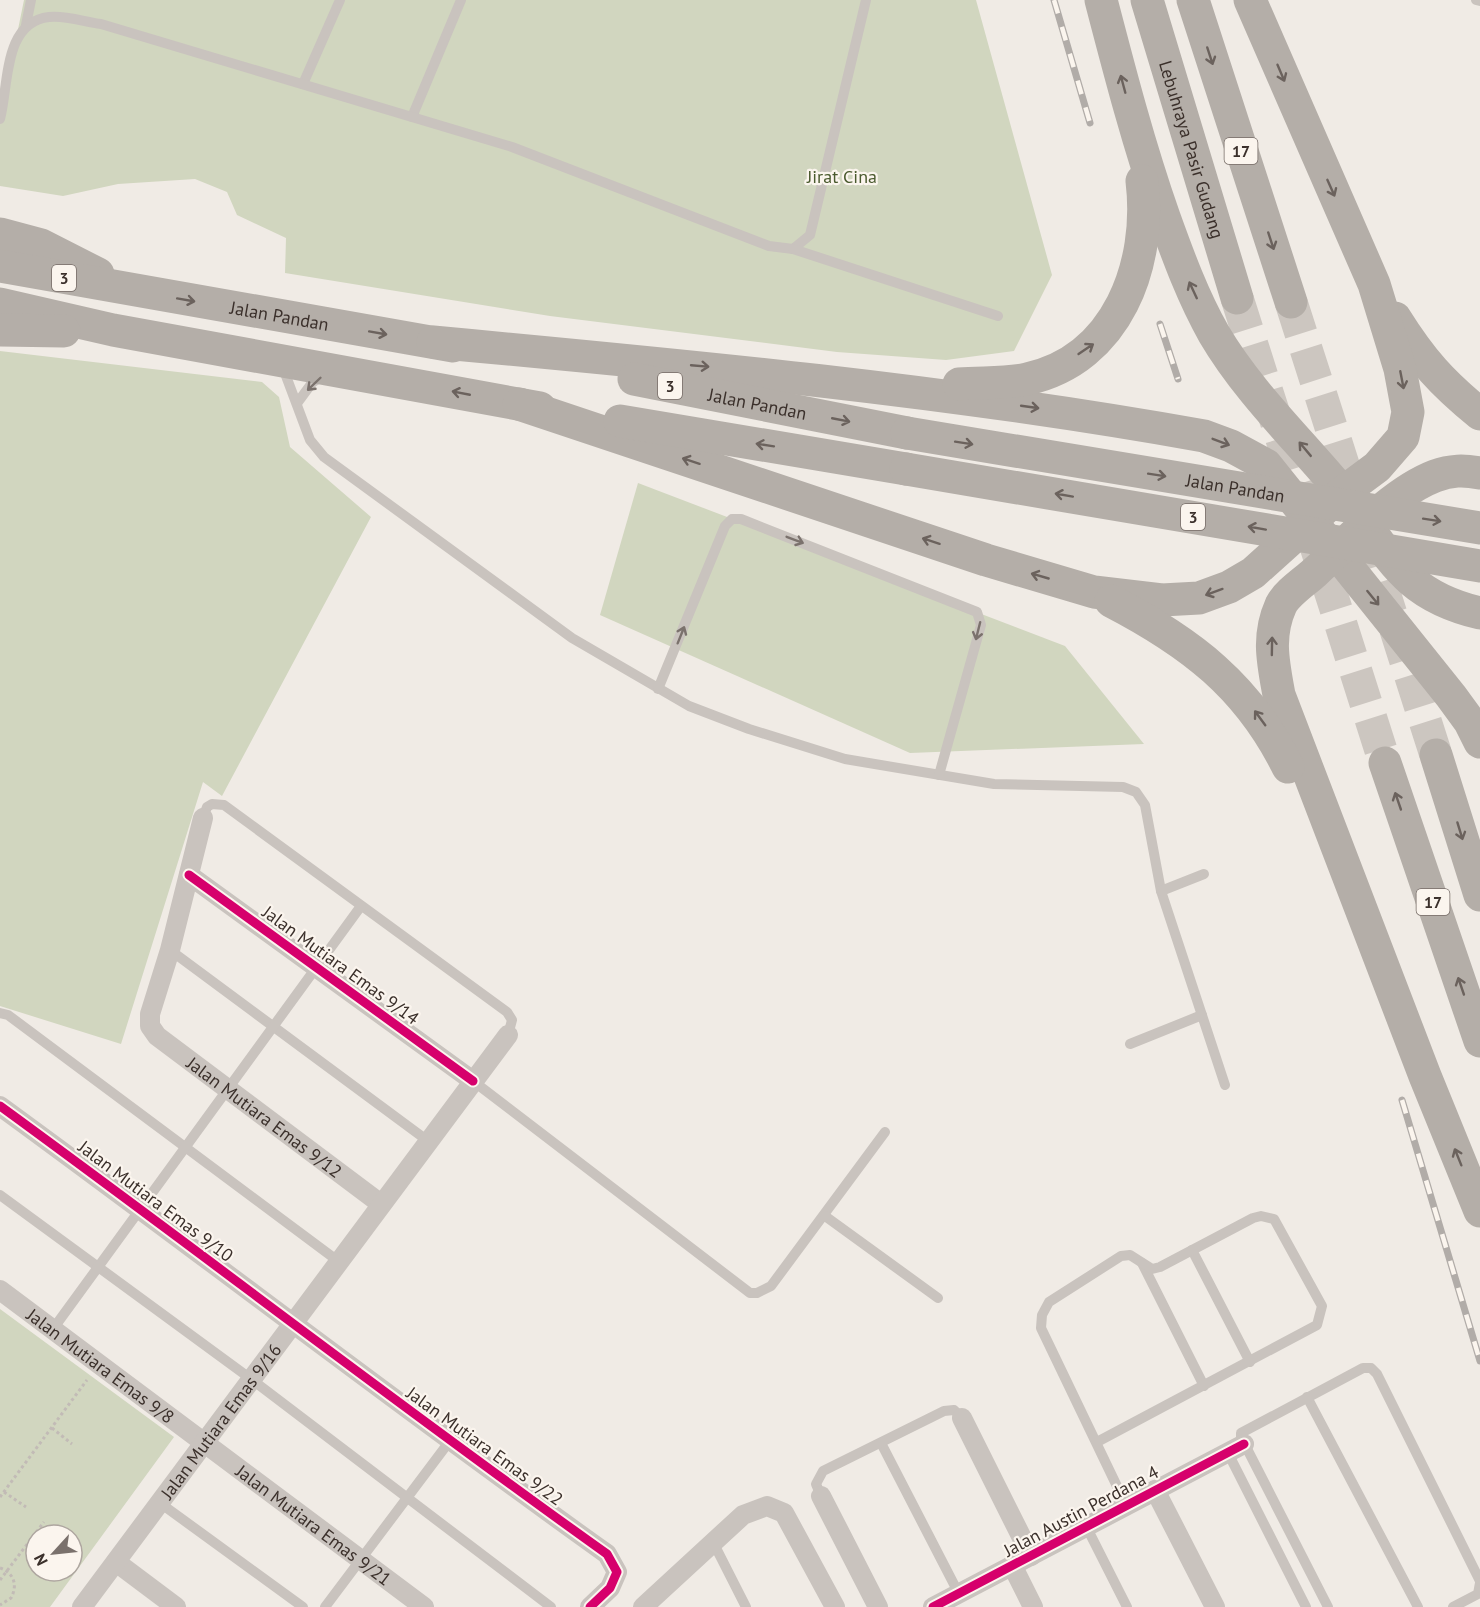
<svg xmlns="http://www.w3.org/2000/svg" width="1480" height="1607" viewBox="0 0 1480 1607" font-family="'PT Sans',sans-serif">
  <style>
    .green { fill: #d1d6bf; fill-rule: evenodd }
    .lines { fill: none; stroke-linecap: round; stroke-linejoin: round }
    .trunk-tunnel { stroke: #ccc6c0; stroke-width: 33; stroke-dasharray: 33 16; stroke-linecap: butt }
    .path { stroke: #c2bbb6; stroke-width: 3; stroke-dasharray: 3 3; stroke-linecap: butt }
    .service { stroke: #c9c3be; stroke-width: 10 }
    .minor { stroke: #c9c3be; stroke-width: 20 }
    .trunk { stroke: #b4aea8; stroke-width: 33 }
    .rail-casing { stroke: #b1aca8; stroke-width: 7 }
    .rail { stroke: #fbf5ee; stroke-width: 4.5; stroke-dasharray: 14; stroke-linecap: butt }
    .trunk-bridge { stroke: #b4aea8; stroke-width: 33 }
    .cycleway-casing { stroke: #fbf5ee; stroke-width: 13 }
    .cycleway { stroke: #d6006c; stroke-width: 9 }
    .oneway { stroke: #6b625d }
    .oneway2 { stroke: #7b726d }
    .labels { text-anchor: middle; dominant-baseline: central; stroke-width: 4.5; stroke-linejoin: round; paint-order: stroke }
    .shield { fill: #fbf5ee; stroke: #756b66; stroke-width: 1.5 }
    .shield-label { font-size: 16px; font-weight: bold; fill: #3b302b }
    .street-label { font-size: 18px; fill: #3b302b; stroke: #fbf5ee }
    .park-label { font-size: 18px; fill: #4a5a2e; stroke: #fbf5ee }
  </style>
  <rect width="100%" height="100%" fill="#f0ebe5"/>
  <!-- green -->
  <g class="green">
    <polygon points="24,0 976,0 1052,275 1014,351 946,360 837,352 550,316 285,273 286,238 237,215 227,192 195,179 118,184 63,196 0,186 0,118"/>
    <polygon points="0,351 262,382 279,397 290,447 371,517 222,796 203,782 121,1044 0,1006"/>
    <polygon points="638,483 1065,646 1144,744 910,753 600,615"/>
    <path d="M0,1309L174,1437L50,1607H0ZM36,1535H72V1571H36Z"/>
  </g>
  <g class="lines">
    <!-- trunk-tunnel -->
    <g class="trunk-tunnel">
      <polyline points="1237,298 1385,763"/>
      <polyline points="1291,302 1436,755"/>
    </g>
    <!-- path -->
    <g class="path">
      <polyline points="52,1428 72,1444"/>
      <polyline points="4,1492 26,1507"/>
      <polyline points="0,1497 87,1380"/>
      <path d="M0,1568C14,1573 18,1585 11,1598L0,1605"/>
      <polyline points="0,1580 44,1522"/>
    </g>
    <!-- service -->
    <g class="service">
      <polyline points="1476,0 1480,1"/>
      <polyline points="26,25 31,0"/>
      <polyline points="303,84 340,0"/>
      <polyline points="412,117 461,0"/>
      <path d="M0,119C9,85 3,22 49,17C65,15 85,22 101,24L512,147L769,246L793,249L810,235L866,0"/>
      <polyline points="793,249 998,316"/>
      <polyline points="283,368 310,440 324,457 572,638 689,706 749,729 845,759 994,784 1123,787 1136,792 1145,805 1161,891 1225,1085"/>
      <polyline points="298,402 312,383 322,376"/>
      <polyline points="658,689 725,526 732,519 741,519 977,612 981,625 939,775"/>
      <polyline points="203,818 207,807 212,804 224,805 507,1012 512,1020 508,1035"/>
      <polyline points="1161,891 1204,874"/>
      <polyline points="170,950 428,1141"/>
      <polyline points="0,1013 8,1015 338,1261"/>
      <polyline points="1130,1044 1202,1015"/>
      <polyline points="473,1081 750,1293 757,1293 771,1286 885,1132"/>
      <polyline points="0,1195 251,1379 551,1607"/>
      <polyline points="825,1216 938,1298"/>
      <polyline points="1192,1250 1250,1362"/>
      <polyline points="1142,1263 1204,1386"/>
      <polyline points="53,1329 361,906"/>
      <polyline points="1307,1397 1418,1607"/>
      <polyline points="1097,1442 1317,1325 1322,1306 1274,1219 1261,1216 1253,1218 1160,1267 1152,1269 1130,1255 1121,1256 1049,1302 1042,1315 1041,1328 1126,1505"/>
      <polyline points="881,1443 959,1594"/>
      <polyline points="1228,1453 1306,1607"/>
      <polyline points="821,1496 816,1484 823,1471 944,1411 954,1410 962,1418"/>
      <polyline points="160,1503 303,1607"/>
      <polyline points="1086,1526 1127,1607"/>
      <polyline points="714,1544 746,1607"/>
      <polyline points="325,1607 449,1442"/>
      <polyline points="1328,1607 1241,1437 1241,1433 1363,1368 1371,1368 1377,1374 1480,1581"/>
      <polyline points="1453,1607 1478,1594 1480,1583"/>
    </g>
    <!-- minor -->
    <g class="minor">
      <path id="s1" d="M203,818L170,950L150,1014V1026L157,1036L381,1204"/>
      <polyline points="189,875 473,1081"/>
      <path d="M0,1106C203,1254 402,1408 607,1554L617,1572L610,1588L590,1607"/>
      <path id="s2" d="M0,1290L424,1607"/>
      <polyline points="962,1418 1031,1556"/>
      <polyline points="1155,1490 1215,1607"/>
      <polyline points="821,1496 878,1607"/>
      <polyline points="116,1562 176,1607"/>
      <polyline points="1012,1565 1033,1607"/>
      <path id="s3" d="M82,1607L508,1035"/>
      <polyline points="643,1607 743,1515 767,1506 784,1513 835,1607"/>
      <polyline points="933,1607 1244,1444"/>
    </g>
    <!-- trunk -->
    <g class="trunk">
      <path d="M1101,0C1120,73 1139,146 1164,217C1178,256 1193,297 1214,334C1248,392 1299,440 1342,492C1389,551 1399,594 1480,613"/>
      <path id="s4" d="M1147,0L1237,298"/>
      <polyline points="1193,0 1291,302"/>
      <polyline points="0,234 41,245 98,274"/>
      <path id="s5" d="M0,266L453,346"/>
      <polyline points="0,304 113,330 540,408"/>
      <path d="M1395,318C1422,361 1442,383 1480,414"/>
      <polyline points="0,330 64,331"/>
      <path d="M433,342C691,366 949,390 1204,436L1231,446L1266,465L1451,696L1470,722L1480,742"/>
      <path id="s6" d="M634,379L907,433"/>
      <path d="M959,384C981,382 1006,384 1027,379C1118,359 1152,264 1142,181"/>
      <polyline points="519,404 986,560 1094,592 1162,600 1199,598 1229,587 1253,573 1342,493 1377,467 1403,437 1408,412 1400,369 1374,284 1250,0"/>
      <polyline points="620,421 906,469"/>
      <path d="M1480,473C1464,470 1451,470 1435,476C1391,493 1349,541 1314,573C1304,582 1287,593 1281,605C1267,636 1273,662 1279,695L1425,1076L1480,1211"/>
      <path d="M1111,601C1190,642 1248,686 1288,767"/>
      <polyline points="1436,755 1480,895"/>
      <polyline points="1385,763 1480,1041"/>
    </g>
    <!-- rail casing -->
    <g class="rail-casing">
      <g id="rail">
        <polyline points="1054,0 1090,123"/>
        <polyline points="1160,324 1178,379"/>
        <polyline points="1402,1100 1480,1361"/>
      </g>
    </g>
    <!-- rail -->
    <use href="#rail" class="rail"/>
    <!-- trunk-bridge -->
    <g class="trunk-bridge">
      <path id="s7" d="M907,433L1480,528"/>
      <polyline points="906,469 1480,566"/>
    </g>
    <!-- cycleway casing -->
    <g class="cycleway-casing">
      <g id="cycleway">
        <polyline points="189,875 473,1081"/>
        <path d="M0,1106C203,1254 402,1408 607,1554L617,1572L610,1588L590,1607"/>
        <polyline points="933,1607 1244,1444"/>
      </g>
    </g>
    <!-- cycleway -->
    <use href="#cycleway" class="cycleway"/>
  </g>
  <!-- one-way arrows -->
  <defs><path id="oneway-shaft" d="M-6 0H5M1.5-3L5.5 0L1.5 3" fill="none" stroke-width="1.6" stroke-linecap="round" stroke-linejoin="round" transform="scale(1.5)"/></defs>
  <g class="oneway">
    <use href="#oneway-shaft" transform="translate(1210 56) rotate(72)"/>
    <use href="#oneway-shaft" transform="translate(1281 73) rotate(67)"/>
    <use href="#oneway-shaft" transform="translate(1123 84) rotate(-105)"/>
    <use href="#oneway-shaft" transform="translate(1331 188) rotate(66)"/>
    <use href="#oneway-shaft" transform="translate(1271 241) rotate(72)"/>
    <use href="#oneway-shaft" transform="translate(1193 290) rotate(-115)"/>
    <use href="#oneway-shaft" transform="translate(186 300) rotate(10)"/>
    <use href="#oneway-shaft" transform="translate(378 333) rotate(10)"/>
    <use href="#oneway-shaft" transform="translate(1086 349) rotate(-34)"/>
    <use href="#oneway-shaft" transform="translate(700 366) rotate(5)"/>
    <use href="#oneway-shaft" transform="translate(1402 380) rotate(79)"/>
    <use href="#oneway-shaft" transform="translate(461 393) rotate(-169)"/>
    <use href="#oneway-shaft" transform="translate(1030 407) rotate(8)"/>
    <use href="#oneway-shaft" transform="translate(841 420) rotate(11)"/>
    <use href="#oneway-shaft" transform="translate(1221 442) rotate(21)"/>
    <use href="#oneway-shaft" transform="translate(964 443) rotate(9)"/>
    <use href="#oneway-shaft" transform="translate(765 445) rotate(-171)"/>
    <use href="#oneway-shaft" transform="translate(1305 449) rotate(-130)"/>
    <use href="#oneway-shaft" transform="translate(691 461) rotate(-162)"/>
    <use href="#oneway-shaft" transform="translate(1157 475) rotate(9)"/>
    <use href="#oneway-shaft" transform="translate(1064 495) rotate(-170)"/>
    <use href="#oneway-shaft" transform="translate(1432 520) rotate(9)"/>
    <use href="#oneway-shaft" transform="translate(1257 528) rotate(-170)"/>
    <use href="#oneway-shaft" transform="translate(931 541) rotate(-162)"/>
    <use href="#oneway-shaft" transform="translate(1040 576) rotate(-164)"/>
    <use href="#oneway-shaft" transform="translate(1214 592) rotate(160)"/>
    <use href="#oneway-shaft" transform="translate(1373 598) rotate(51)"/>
    <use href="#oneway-shaft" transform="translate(1272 646) rotate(-89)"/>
    <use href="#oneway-shaft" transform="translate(1260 718) rotate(-126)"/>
    <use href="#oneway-shaft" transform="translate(1398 801) rotate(-109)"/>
    <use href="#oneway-shaft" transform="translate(1460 831) rotate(73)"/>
    <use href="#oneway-shaft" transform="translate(1461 986) rotate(-109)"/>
    <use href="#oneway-shaft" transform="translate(1458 1157) rotate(-112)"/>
  </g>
  <g class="oneway2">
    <use href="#oneway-shaft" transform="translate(314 384) rotate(136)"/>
    <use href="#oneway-shaft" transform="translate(795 540) rotate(21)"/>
    <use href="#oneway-shaft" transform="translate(978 631) rotate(104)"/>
    <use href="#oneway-shaft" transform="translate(681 635) rotate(-68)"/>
  </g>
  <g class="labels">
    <!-- shield labels -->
    <g class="shield">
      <rect x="1224.5" y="138" width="33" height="26" rx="4.5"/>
      <rect x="52" y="265" width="24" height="26" rx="4.5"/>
      <rect x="658" y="373" width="24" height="26" rx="4.5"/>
      <rect x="1181" y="504" width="24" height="26" rx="4.5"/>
      <rect x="1416.5" y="889" width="33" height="26" rx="4.5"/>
    </g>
    <g class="shield-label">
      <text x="1241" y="151">17</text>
      <text x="64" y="278">3</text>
      <text x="670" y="386">3</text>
      <text x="1193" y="517">3</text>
      <text x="1433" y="902">17</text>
    </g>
    <!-- street labels -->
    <g class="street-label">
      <text stroke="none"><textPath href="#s4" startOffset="156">Lebuhraya Pasir Gudang</textPath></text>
      <text stroke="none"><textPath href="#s5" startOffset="284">Jalan Pandan</textPath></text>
      <text stroke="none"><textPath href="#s6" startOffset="126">Jalan Pandan</textPath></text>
      <text stroke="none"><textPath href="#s7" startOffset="333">Jalan Pandan</textPath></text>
      <text transform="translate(341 965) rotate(36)">Jalan Mutiara Emas 9/14</text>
      <text stroke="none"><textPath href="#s1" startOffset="362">Jalan Mutiara Emas 9/12</textPath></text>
      <text transform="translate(156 1201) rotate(37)">Jalan Mutiara Emas 9/10</text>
      <text stroke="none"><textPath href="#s2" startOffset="126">Jalan Mutiara Emas 9/8</textPath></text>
      <text stroke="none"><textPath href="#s3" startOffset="232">Jalan Mutiara Emas 9/16</textPath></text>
      <text transform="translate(485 1446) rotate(36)">Jalan Mutiara Emas 9/22</text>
      <text transform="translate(1081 1511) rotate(-28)">Jalan Austin Perdana 4</text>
      <text stroke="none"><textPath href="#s2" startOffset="392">Jalan Mutiara Emas 9/21</textPath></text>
    </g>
    <!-- park labels -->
    <g class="park-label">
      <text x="842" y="176">Jirat Cina</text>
    </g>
  </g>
  <!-- north arrow -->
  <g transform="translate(54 1553) rotate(243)"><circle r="28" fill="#fbf5ee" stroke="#aea6a0" stroke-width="1.5"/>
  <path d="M0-4.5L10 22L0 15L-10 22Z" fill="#7a716c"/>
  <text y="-9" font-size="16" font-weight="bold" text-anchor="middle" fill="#3b302b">N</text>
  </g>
</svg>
